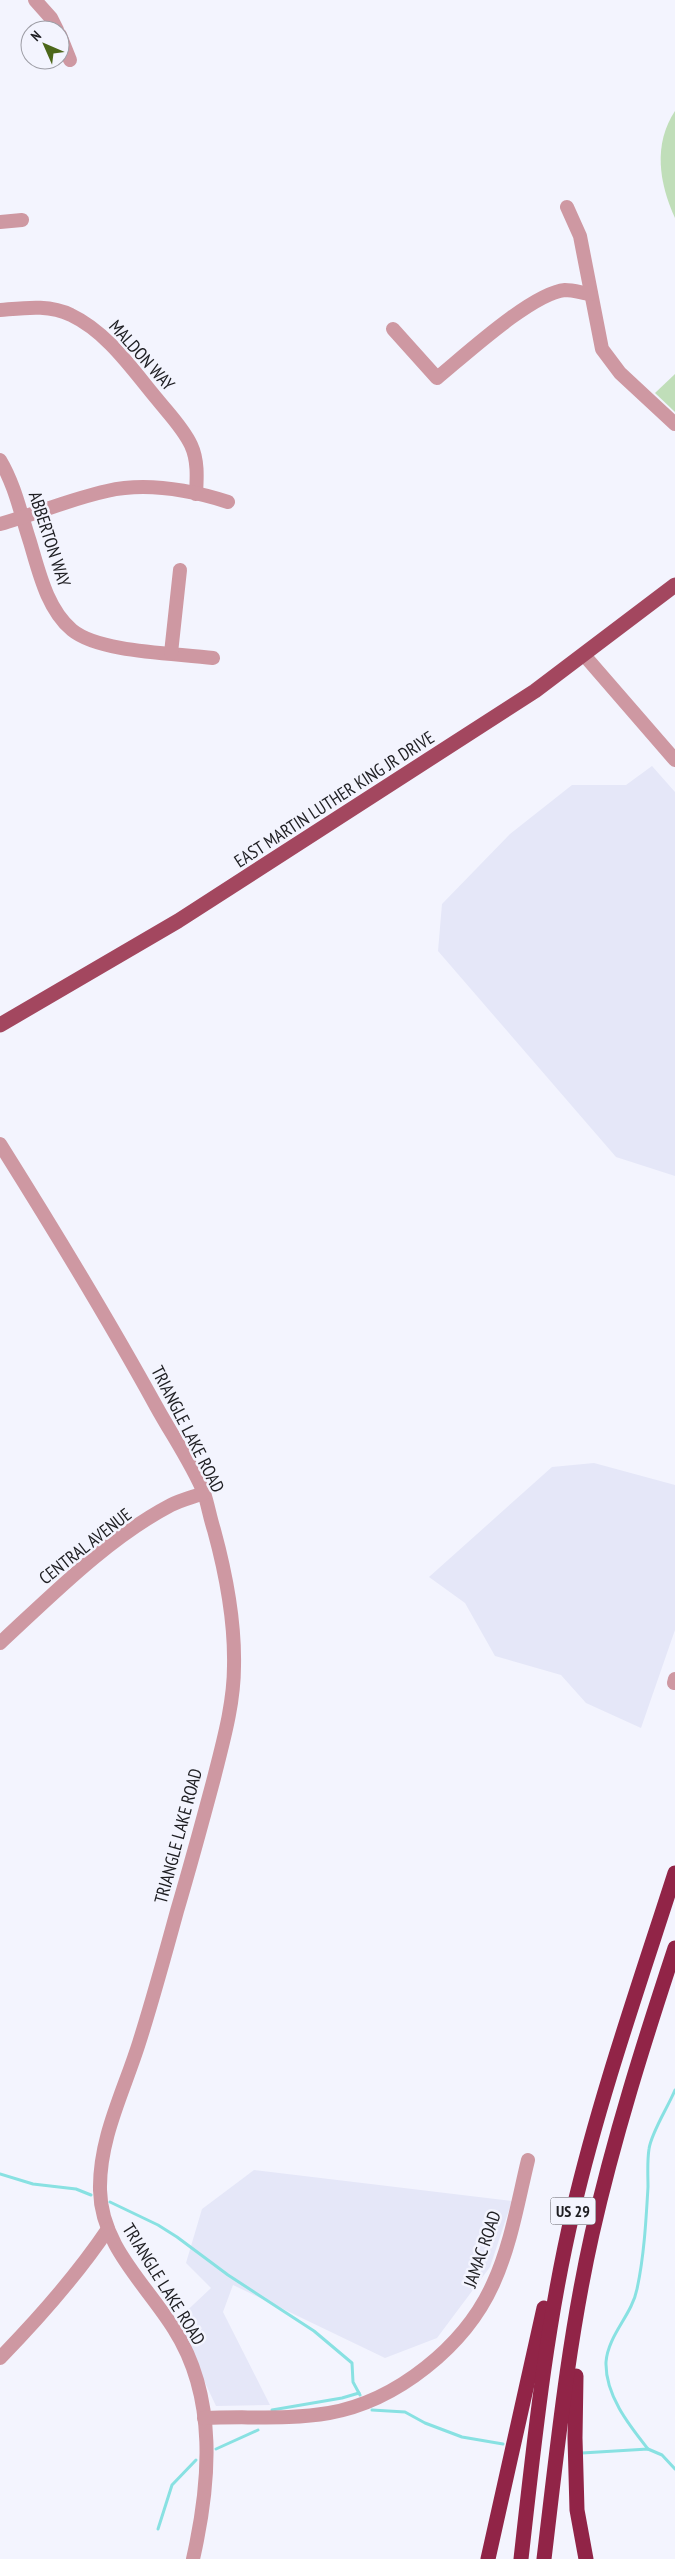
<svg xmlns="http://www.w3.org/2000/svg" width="675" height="2559" viewBox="0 0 675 2559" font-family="'PT Sans Narrow',sans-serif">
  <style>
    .built { fill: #e5e7f8 }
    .green { fill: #c0deb9 }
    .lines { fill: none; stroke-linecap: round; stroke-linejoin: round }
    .stream { stroke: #88e1e2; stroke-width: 3 }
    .minor { stroke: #ce98a2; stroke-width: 14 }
    .major { stroke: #a3475f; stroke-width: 15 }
    .highway { stroke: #912447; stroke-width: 15 }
    .labels { text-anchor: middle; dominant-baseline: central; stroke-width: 5; stroke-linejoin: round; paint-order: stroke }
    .shield { fill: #f3f4fe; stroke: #5e5e64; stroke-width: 1 }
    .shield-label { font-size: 16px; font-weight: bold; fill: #1e1e22 }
    .street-label { font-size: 18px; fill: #1e1e22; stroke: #f3f4fe }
  </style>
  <rect width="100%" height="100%" fill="#f3f4fe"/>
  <!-- built -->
  <g class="built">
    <polygon points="652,766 675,792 675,1176 616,1157 438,951 442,904 510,834 572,785 626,785"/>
    <polygon points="594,1463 675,1485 675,1630 641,1728 586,1703 561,1675 495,1656 465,1603 429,1577 552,1467"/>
    <polygon points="254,2170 512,2201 490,2267 437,2338 385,2358 233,2285 223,2312 270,2405 216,2406 176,2321 211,2288 186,2263 202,2209"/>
  </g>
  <!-- green -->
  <g class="green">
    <path d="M675,111V218C659,183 653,144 675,111Z"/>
    <polygon points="675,374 675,412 655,393"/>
  </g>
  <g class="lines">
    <!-- stream -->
    <g class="stream">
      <polyline points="0,2174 33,2184 76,2189 91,2195"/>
      <polyline points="110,2202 158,2225 177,2237 228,2275 314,2331 352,2363 353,2382 360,2395"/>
      <polyline points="272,2410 342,2398 359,2393"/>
      <polyline points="372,2410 405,2412 425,2423 462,2437 503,2444"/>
      <polyline points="216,2449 258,2430"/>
      <path d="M648,2449C629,2425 605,2395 606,2362C608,2335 632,2315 637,2289C644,2257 646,2221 648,2187C648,2175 647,2162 649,2149C651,2133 668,2107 675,2090"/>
      <polyline points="582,2453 648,2449 662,2455 675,2469"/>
      <polyline points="158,2529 172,2485 196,2460"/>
    </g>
    <!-- minor -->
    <g class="minor">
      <polyline points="35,0 51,18 57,30"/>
      <polyline points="60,35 70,60"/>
      <polyline points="567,207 580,236 602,349 620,373 675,424"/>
      <polyline points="0,222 22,220"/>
      <path d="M0,310C24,308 49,304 71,315C107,332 132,369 157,399C169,414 183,428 191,445C198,460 197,477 196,494"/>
      <path d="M393,329L437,378C464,356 532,293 565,290C573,290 583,293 591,294"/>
      <path d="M0,460C15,485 21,515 30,542C39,572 47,609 72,630C100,653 176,653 213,658"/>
      <path d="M0,524C36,514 70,499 107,491C146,482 190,490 228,502"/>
      <polyline points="171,653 180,570"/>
      <polyline points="584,655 675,760"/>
      <path d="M0,1144C54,1230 107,1317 156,1406C172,1435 192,1464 204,1493C208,1505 210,1518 214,1530C226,1574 235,1620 234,1666C234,1704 223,1742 214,1778C202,1823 190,1867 177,1911C165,1955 153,1999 139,2043C124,2091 99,2138 100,2190C101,2246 146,2284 174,2329C218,2398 210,2484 193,2559"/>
      <path d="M0,1643C52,1595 108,1538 171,1505C181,1500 193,1497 204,1493"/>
      <polyline points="674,1683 675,1679"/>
      <path d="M0,2358C39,2318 77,2275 108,2229"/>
      <path d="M204,2418C245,2416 288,2420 329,2413C397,2401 465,2346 493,2284C511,2245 518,2201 528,2160"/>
    </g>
    <!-- major -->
    <polyline class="major" points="0,1025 178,921 535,691 675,585"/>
    <!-- highway -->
    <g class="highway">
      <polyline points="576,2376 575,2438 577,2510 586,2559"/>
      <polyline points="488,2559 544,2308"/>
      <path d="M521,2559C534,2443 546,2325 573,2211C600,2096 639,1985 675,1873"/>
      <path d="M544,2559C557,2451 568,2341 592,2234C614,2137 644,2042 675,1948"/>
    </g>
  </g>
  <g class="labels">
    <!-- shield labels -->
    <rect class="shield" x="550.5" y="2197.5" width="45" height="27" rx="4"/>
    <g class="shield-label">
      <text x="573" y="2211">US 29</text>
    </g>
    <!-- street labels -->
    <g class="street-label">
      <text transform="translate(142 355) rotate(48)">MALDON WAY</text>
      <text transform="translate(50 539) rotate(72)">ABBERTON WAY</text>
      <text transform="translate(334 799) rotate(-33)">EAST MARTIN LUTHER KING JR DRIVE</text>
      <text transform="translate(188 1429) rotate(63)">TRIANGLE LAKE ROAD</text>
      <text transform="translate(85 1546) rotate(-38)">CENTRAL AVENUE</text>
      <text transform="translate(178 1836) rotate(-75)">TRIANGLE LAKE ROAD</text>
      <text transform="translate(482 2249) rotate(-71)">JAMAC ROAD</text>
      <text transform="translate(164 2284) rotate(58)">TRIANGLE LAKE ROAD</text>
    </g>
  </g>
  <!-- north arrow -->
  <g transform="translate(45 45) rotate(315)"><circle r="24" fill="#f3f4fe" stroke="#9e9ea6"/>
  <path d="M0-4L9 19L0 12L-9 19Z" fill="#4c671a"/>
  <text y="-8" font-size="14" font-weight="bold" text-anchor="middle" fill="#1e1e22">N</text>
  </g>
</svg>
